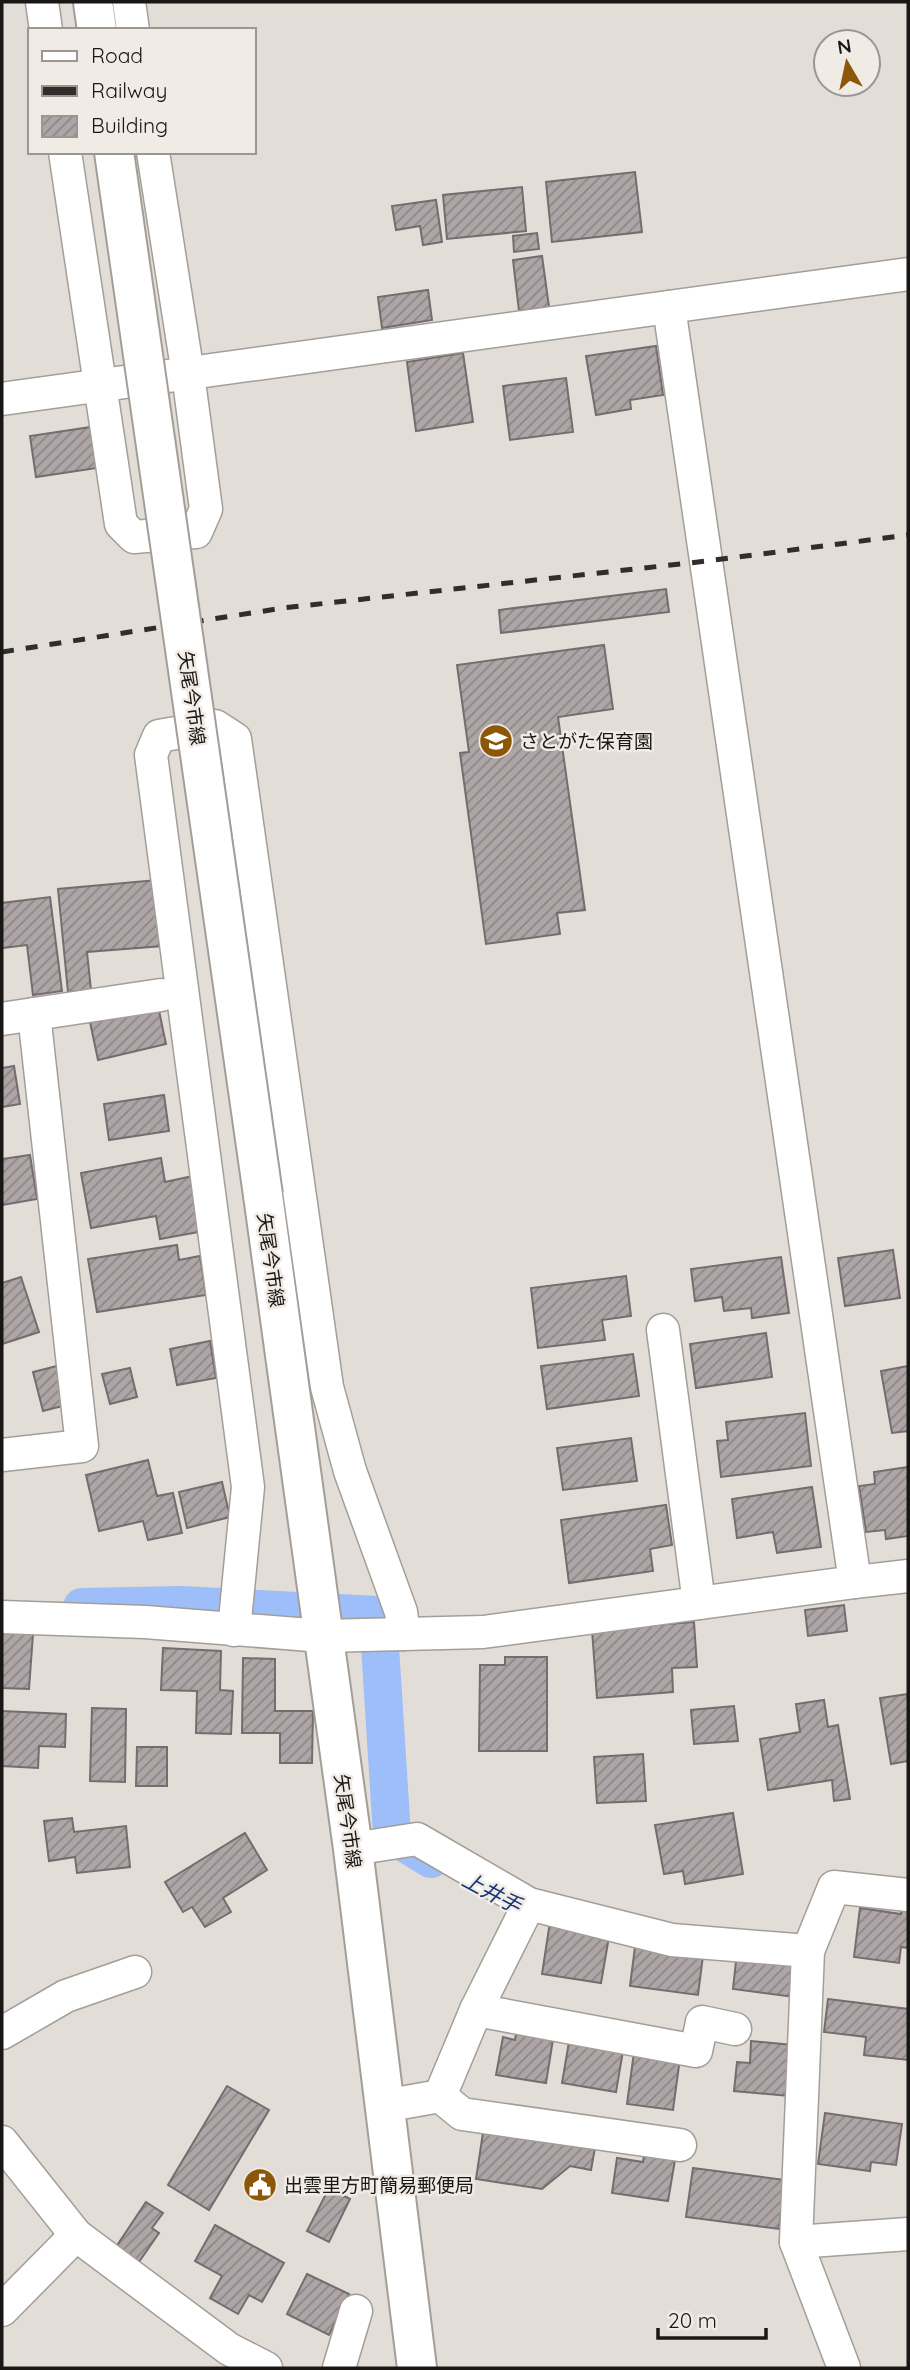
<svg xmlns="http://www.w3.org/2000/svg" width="910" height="2370" viewBox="0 0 910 2370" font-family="Quicksand,'Noto Sans JP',sans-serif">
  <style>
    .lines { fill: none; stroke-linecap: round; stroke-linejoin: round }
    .canal { stroke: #9dbef8; stroke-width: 38 }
    .building { fill: url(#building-hatch); stroke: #746c6e; stroke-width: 2 }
    .minor-casing { stroke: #a39e98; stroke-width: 35 }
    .secondary-casing { stroke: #a39e98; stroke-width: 42 }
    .minor { stroke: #fff; stroke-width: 32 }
    .secondary { stroke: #fff; stroke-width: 38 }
    .rail { stroke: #302d2b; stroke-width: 5; stroke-dasharray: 12 12; stroke-linecap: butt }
    .secondary-bridge-casing { stroke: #a39e98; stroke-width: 42; stroke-linecap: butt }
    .secondary-bridge { stroke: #fff; stroke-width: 38 }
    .labels { text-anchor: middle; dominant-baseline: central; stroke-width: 5; stroke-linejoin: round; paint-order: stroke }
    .street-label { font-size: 19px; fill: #191715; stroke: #f1ebe5 }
    .poi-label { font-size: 19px; fill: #191715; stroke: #f1ebe5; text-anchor: start }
    .water-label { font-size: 21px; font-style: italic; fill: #103476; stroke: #f1ebe5 }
  </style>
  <defs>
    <pattern id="building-hatch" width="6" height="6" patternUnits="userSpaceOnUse" patternTransform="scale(1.75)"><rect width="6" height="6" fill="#aea5a7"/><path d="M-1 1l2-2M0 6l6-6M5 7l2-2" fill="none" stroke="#8d8587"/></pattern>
  </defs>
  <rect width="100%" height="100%" fill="#e3ddd8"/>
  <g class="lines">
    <!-- canal -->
    <polyline class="canal" points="82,1607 181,1605 378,1615 392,1835 431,1859"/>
  </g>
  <!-- building -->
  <g class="building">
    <polygon points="635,172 642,232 552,242 546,182"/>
    <polygon points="522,187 526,231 447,239 443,195"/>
    <polygon points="436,200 442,242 423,245 420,226 396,230 392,206"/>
    <polygon points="537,233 539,249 514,252 513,236"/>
    <polygon points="542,256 549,307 519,311 513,260"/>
    <polygon points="428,290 432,320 382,328 378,297"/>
    <polygon points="656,346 663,395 630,400 631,409 596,415 586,356"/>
    <polygon points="463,353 473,422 416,431 407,362"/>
    <polygon points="566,378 573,432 510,440 503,386"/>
    <polygon points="91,427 97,468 36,477 30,436"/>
    <polygon points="666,589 669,612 501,633 499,610"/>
    <polygon points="604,645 613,709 558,717 585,910 557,913 560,934 486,944 460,753 469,752 457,665"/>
    <polygon points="157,880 163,946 87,952 91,990 68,992 58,889"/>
    <polygon points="50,897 62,991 33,995 27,945 2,948 2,903"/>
    <polygon points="158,1006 166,1044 98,1060 90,1022"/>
    <polygon points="14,1066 20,1104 2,1107 2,1068"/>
    <polygon points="164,1095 169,1131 109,1140 104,1104"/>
    <polygon points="30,1155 37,1199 2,1205 2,1159"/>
    <polygon points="161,1158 165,1182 193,1176 204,1231 160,1239 156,1216 91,1228 81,1173"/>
    <polygon points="177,1245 179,1260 200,1256 206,1295 97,1312 88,1259"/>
    <polygon points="893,1250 900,1298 845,1306 838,1258"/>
    <polygon points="781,1257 789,1313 752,1318 751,1308 724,1311 722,1297 695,1301 691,1269"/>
    <polygon points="626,1276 631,1316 602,1320 605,1340 538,1348 531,1288"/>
    <polygon points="21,1277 39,1332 2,1344 2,1283"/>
    <polygon points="766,1333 772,1377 696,1388 690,1344"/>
    <polygon points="210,1341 216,1378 177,1385 170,1349"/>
    <polygon points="633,1354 639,1396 547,1409 541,1366"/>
    <polygon points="61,1365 70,1404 43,1411 33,1372"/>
    <polygon points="908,1366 908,1431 892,1433 881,1371"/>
    <polygon points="130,1368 137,1397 110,1404 102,1374"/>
    <polygon points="805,1413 811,1466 721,1477 717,1441 728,1440 726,1422"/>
    <polygon points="631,1438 637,1481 563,1490 557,1448"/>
    <polygon points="148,1460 157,1496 173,1493 182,1533 148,1540 143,1521 99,1531 86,1475"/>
    <polygon points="908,1467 908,1536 886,1539 885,1530 866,1532 859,1486 875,1484 874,1472"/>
    <polygon points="222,1482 230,1517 187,1528 179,1492"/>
    <polygon points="812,1487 821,1547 777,1553 773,1532 737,1538 732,1499"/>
    <polygon points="666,1505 672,1545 650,1549 653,1571 569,1583 561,1520"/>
    <polygon points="844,1605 847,1631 808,1636 805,1610"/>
    <polygon points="694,1622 697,1667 672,1668 673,1692 597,1698 592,1630"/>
    <polygon points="2,1632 33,1634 29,1689 2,1688"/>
    <polygon points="163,1648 221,1651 220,1690 233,1691 231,1734 196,1733 197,1691 161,1690"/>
    <polygon points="505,1657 547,1657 547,1751 479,1751 480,1665 505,1665"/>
    <polygon points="243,1658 275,1659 275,1711 313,1711 312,1763 280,1763 280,1733 242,1733"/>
    <polygon points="908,1694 908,1761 891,1764 880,1698"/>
    <polygon points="824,1700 828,1727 838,1725 850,1799 834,1801 832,1780 768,1790 760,1739 800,1732 796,1704"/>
    <polygon points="734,1706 738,1741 694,1744 691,1710"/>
    <polygon points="92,1708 126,1709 125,1782 90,1781"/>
    <polygon points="2,1711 66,1714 65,1747 39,1746 38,1768 2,1766"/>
    <polygon points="137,1747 167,1747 167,1786 136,1786"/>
    <polygon points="643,1754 646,1801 597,1803 594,1757"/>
    <polygon points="733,1813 743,1874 685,1884 683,1871 664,1874 655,1825"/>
    <polygon points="72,1818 74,1832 126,1826 130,1867 77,1873 75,1857 49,1861 44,1821"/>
    <polygon points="245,1833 267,1870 223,1898 231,1912 205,1927 192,1907 183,1912 165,1882"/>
    <polygon points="902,1905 908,1906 908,1948 901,1947 899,1963 854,1957 860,1908 901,1914"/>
    <polygon points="550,1922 610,1931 601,1983 542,1974"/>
    <polygon points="636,1939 704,1948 698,1995 630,1986"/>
    <polygon points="737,1952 798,1960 794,1997 733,1989"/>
    <polygon points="828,1999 908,2009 908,2060 864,2055 866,2037 824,2032"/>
    <polygon points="517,2027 554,2033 546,2083 496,2075 503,2037 515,2040"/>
    <polygon points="570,2036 624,2045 616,2092 562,2083"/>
    <polygon points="751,2041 793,2045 789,2096 734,2091 737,2062 750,2063"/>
    <polygon points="634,2052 680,2058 673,2110 627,2104"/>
    <polygon points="227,2086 269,2110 209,2210 168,2185"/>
    <polygon points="825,2113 902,2124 896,2165 871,2162 870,2171 818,2164"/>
    <polygon points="484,2126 596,2142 591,2170 570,2166 542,2189 476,2179"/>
    <polygon points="644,2155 675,2160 668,2201 612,2193 617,2158 643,2162"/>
    <polygon points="693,2168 785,2180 779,2229 686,2217"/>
    <polygon points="329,2188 350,2199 329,2242 307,2231"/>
    <polygon points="146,2202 163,2213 152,2228 159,2233 139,2262 116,2247"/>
    <polygon points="215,2225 284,2263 262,2302 249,2295 238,2314 210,2298 222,2276 195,2261"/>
    <polygon points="307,2274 349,2294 329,2335 287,2314"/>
  </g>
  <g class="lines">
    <!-- minor casing -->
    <g class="minor-casing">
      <g id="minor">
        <polyline points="42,2 46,30"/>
        <polyline points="129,2 133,30"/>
        <polyline points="65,152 121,524 134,537 196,532 206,509 188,374 153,152"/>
        <polyline points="669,307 855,1582"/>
        <polyline points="2,399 908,274"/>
        <polyline points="2,1019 161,995"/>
        <polyline points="663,1330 699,1603"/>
        <polyline points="2,1455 82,1446 34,1014"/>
        <polyline points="2,1617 145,1622 323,1636 483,1632 855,1582 908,1576"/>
        <polyline points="234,1630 248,1487 151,755 159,736 215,726 235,739 327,1387 350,1471 401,1612 404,1634"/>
        <polyline points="353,1849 417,1839 529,1904 672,1940 808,1951"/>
        <polyline points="476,2010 696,2051 702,2022 735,2029"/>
        <polyline points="2,2033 66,1996 135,1972"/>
        <polyline points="440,2096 462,2114 680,2145"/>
        <polyline points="384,2106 440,2096 476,2010 529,1904"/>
        <polyline points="2,2142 76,2235 229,2349 266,2368"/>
        <polyline points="796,2242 908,2234"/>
        <polyline points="2,2310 76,2235"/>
        <polyline points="339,2368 356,2311"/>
        <polyline points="844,2368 796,2242 808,1951 834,1887 908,1895"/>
      </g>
    </g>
    <!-- secondary casing -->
    <g class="secondary-casing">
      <g id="secondary">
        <polyline points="93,2 97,30"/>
        <polyline points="263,1195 353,1849 417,2368"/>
      </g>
    </g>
    <!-- minor -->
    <use href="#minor" class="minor"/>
    <!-- secondary -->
    <use href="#secondary" class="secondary"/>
    <!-- rail -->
    <polyline class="rail" points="2,652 283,608 707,561 908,535"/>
    <!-- secondary-bridge casing -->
    <g class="secondary-bridge-casing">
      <polyline id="secondary-bridge" points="114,152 263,1195"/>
    </g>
    <!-- secondary-bridge -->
    <use href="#secondary-bridge" class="secondary-bridge"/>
  </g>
  <!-- icons -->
  <defs>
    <g id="school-disc" transform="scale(1.75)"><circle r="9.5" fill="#8c5708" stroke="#f1ebe5"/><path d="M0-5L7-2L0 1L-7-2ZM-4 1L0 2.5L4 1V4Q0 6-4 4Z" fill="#fff"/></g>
    <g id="civic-disc" transform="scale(1.75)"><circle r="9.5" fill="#8c5708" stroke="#f1ebe5"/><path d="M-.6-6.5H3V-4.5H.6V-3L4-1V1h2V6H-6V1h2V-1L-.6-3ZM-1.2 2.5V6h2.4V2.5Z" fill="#fff"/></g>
  </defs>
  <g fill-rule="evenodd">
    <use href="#school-disc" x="496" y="741"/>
    <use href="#civic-disc" x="260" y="2185"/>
  </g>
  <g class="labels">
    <!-- street labels -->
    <g class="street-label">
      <text transform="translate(192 698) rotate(82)">矢尾今市線</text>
      <text transform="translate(271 1260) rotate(82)">矢尾今市線</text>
      <text transform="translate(348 1821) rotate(82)">矢尾今市線</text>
    </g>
    <!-- poi labels -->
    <g class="poi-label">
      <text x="520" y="741">さとがた保育園</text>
      <text x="284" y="2185">出雲里方町簡易郵便局</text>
    </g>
    <!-- water labels -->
    <g class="water-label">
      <text transform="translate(492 1892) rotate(28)">上井手</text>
    </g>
  </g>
  <!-- border -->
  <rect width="910" height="2370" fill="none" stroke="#191715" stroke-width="7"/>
  <!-- legend -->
  <rect x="28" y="28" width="228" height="126" fill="#f1ebe5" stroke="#9b9692" stroke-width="2"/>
  <rect x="42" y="51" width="35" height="10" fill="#ffffff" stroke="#9b9692" stroke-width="2"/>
  <text x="91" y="63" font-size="21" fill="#191715">Road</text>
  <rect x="42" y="86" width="35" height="10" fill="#302d2b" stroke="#9b9692" stroke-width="2"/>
  <text x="91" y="98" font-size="21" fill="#191715">Railway</text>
  <rect x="42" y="116" width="35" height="21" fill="url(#building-hatch)" stroke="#9b9692" stroke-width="2"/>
  <text x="91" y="133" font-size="21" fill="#191715">Building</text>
  <!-- north arrow -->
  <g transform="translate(847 63) rotate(351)"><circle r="33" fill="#f1ebe5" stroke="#9b9692" stroke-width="2"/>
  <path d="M0-5L12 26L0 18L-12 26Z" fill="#8c5708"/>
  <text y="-10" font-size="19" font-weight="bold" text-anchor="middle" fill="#191715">N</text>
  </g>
  <!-- scale -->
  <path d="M658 2328v10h108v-10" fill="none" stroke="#191715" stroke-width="3.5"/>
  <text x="668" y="2328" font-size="21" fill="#191715" stroke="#f1ebe5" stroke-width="5" paint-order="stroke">20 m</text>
</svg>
